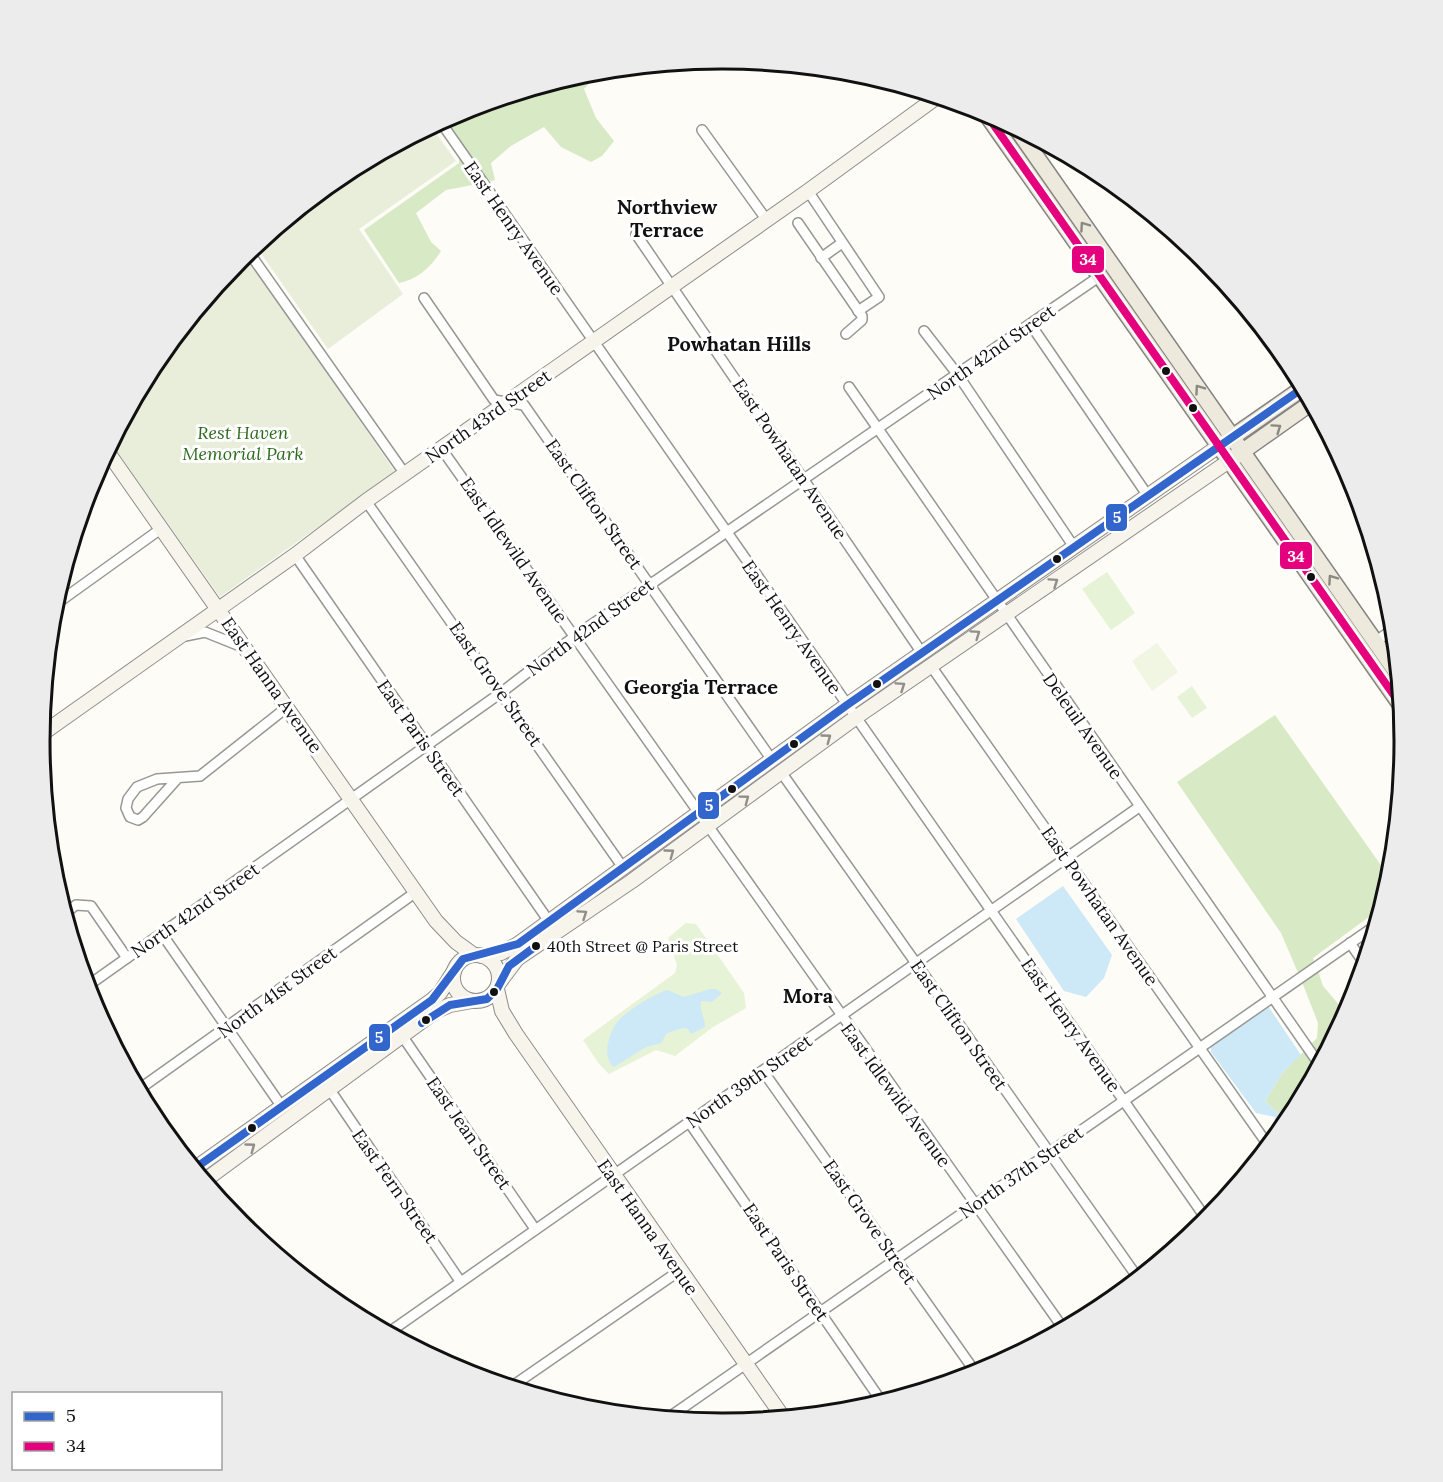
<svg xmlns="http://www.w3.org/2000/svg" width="1443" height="1482" viewBox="0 0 1443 1482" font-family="Lora,serif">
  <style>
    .green { fill: #e7f3d7 }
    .forest { fill: #d8eac5 }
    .cemetery { fill: #e9eedb }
    .pitch { fill: #f0f6e1 }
    .water { fill: #cde8f7 }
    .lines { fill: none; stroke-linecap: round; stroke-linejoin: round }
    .street-casing { stroke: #979795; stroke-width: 12 }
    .secondary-casing { stroke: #8e8d8b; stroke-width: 16 }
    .primary-casing { stroke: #858482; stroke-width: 18 }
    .street { stroke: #fffffe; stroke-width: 9 }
    .secondary { stroke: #f6f4eb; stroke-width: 14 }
    .primary { stroke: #ede9dc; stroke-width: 15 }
    .bus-1-casing { stroke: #fff; stroke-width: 12 }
    .bus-2-casing { stroke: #fff; stroke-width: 12 }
    .bus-1 { stroke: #36c; stroke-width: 8 }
    .bus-2 { stroke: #e5007d; stroke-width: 8 }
    .oneway { stroke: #8a8881 }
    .oneway2 { stroke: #8f8e89 }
    .bus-dot { fill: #111; stroke: #fff; stroke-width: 2 }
    .labels { text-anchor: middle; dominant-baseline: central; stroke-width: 6; stroke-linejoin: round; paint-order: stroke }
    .bus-label { font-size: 16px; fill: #111; stroke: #fff; text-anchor: start }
    .street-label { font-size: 18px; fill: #111; stroke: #fff }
    .park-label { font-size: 18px; font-style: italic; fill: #2f6b1f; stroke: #fff }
    .neighbourhood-label { font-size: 20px; font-weight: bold; fill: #111; stroke: #fff }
    .rim { fill: none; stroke: #111; stroke-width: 3 }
    .line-badge { stroke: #fff; stroke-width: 2 }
    .badge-label { font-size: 16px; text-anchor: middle; font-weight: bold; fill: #fff }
  </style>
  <rect width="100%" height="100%" fill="#fdfcf7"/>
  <!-- green -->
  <g class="green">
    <polygon points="1107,572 1135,613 1111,630 1082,589"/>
    <polygon points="1192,686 1207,708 1192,718 1177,697"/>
    <polygon points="686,923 696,924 744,993 746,1008 713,1027 675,1056 656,1050 609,1074 599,1064 583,1040 675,973 677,965 668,938"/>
  </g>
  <!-- forest -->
  <g class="forest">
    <polygon points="603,70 584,89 596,118 614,141 602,156 591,162 561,147 544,127 511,146 491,163 495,180 488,182 444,120 461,110 589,72"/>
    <path d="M437,125L478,184L446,190L416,213L431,242L441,251C432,266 417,280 399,283L364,230L459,163V158Z"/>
    <polygon points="1275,715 1390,878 1381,908 1313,958 1315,964 1299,975 1281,933 1177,782"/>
    <polygon points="1318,971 1323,986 1346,1013 1322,1059 1311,1044 1317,1038 1318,1023 1302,982"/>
    <polygon points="1305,1050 1317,1068 1287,1122 1265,1101 1283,1072"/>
  </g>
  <!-- cemetery -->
  <g class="cemetery">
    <polygon points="431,126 456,161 359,229 403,294 328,349 255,245 343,173"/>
    <polygon points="245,254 395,472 220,597 111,443 154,362"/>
  </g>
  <!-- pitch -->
  <polygon class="pitch" points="1157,643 1178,672 1152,691 1132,661"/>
  <!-- water -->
  <g class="water">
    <polygon points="1063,886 1112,955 1104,978 1086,997 1064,991 1016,919"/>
    <path d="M710,989H716L722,993L712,1002L701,1001C699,1011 705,1017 705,1027L691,1034L688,1029L683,1028L667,1033L661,1043L646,1047L614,1067C601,1058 609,1031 619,1020C631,1008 651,996 667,990L684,997Z"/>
    <polygon points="1268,1006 1301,1055 1283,1072 1265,1101 1287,1122 1276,1136 1273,1132 1275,1117 1256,1113 1211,1052 1211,1046"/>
  </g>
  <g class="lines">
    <!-- street casing -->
    <g class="street-casing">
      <g id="street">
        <polyline points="440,121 1207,1220"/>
        <polyline points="702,130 766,219"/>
        <polyline points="808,191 879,297 858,311"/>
        <polyline points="798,223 862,316 862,320 846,334"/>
        <polyline points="636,234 922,653"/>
        <polyline points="248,251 405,474"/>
        <polyline points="821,258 842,243"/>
        <polyline points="424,298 494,400 524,405 772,760"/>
        <polyline points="1031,325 1148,496"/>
        <polyline points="924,331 958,375 1074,547"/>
        <polyline points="849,387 1319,1064"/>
        <path d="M441,448C649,741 854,1036 1063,1328"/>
        <polyline points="97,469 112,458"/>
        <polyline points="366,501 624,869"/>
        <polyline points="295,555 548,920"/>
        <polyline points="52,607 162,528"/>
        <polyline points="185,636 205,632 240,646"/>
        <polyline points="1375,642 1393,629"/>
        <polyline points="931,666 1268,1145"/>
        <polyline points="781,772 1138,1278"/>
        <polyline points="177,779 143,817 138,820 130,817 126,808 128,799 137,787 157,779 200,776 286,708"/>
        <polyline points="64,914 76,905 91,906 127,958"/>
        <polyline points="162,934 282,1107"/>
        <polyline points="1350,943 1364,963"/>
        <polyline points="86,987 502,692 575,636 1100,276"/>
        <polyline points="403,1037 535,1229"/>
        <polyline points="763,1071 976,1373"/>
        <polyline points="138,1090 416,892"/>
        <polyline points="330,1090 460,1281"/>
        <polyline points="689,1122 882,1402"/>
        <polyline points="388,1333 1139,807"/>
        <polyline points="511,1387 679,1271"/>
        <polyline points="668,1418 1375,926"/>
      </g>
    </g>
    <!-- secondary casing -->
    <g class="secondary-casing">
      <g id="secondary">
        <polyline points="107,451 436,921 456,942 474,955"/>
        <polyline points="39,736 295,555 366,501 808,191 937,97"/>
        <circle cx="476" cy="978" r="23"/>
        <polyline points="482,956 501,953 518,944 847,705 1219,446"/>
        <polyline points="499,983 517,959 632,881 855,718 1229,461"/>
        <polyline points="497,989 502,1011 516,1034 783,1417"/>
        <polyline points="194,1169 432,1000 440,993 454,971"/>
        <polyline points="204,1181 436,1011 450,1005 472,1001"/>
      </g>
    </g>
    <!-- primary casing -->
    <g class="primary-casing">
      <g id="primary">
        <polyline points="984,111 1400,704"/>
        <polyline points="1017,129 1397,673"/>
        <polyline points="1224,443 1303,388"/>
        <polyline points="1236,456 1311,403"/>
      </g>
    </g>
    <!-- street -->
    <use href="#street" class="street"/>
    <!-- secondary -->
    <use href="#secondary" class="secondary"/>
    <!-- primary -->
    <use href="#primary" class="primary"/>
    <!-- bus-1 casing -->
    <g class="bus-1-casing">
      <g id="bus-1">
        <polyline points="422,1023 450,1005 487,999 497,989 509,966 536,946"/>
        <polyline points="194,1169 432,1000 463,959 518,944 847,705 1303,388"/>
      </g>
    </g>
    <!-- bus-2 casing -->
    <g class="bus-2-casing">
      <polyline id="bus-2" points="984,111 1400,704"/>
    </g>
    <!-- bus-1 -->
    <use href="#bus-1" class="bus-1"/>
    <!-- bus-2 -->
    <use href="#bus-2" class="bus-2"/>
  </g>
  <!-- one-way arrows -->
  <defs><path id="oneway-chevron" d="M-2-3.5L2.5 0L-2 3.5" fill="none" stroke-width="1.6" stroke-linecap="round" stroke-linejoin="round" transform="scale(1.5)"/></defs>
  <g class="oneway">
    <use href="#oneway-chevron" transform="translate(1084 226) rotate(-125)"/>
    <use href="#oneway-chevron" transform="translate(1199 389) rotate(-125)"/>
    <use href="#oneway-chevron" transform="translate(1277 428) rotate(-35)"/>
    <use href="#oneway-chevron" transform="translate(1332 579) rotate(-125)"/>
  </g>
  <g class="oneway2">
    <use href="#oneway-chevron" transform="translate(1054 582) rotate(-34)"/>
    <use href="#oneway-chevron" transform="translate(976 634) rotate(-35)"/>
    <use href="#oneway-chevron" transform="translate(901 686) rotate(-34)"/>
    <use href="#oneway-chevron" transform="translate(827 738) rotate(-36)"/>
    <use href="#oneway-chevron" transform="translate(745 799) rotate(-37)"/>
    <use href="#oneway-chevron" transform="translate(670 853) rotate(-36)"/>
    <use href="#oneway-chevron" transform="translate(583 914) rotate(-34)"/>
    <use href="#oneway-chevron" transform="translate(251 1147) rotate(-36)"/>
  </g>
  <!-- markers -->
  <g class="bus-dot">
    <circle cx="1166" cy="371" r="5"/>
    <circle cx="1193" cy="408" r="5"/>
    <circle cx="1057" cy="559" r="5"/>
    <circle cx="1311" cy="577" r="5"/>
    <circle cx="877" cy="684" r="5"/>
    <circle cx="794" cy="744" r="5"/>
    <circle cx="732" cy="789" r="5"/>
    <circle cx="536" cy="946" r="5"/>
    <circle cx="494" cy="992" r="5"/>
    <circle cx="426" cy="1020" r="5"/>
    <circle cx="252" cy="1128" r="5"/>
  </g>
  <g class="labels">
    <!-- bus labels -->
    <g class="bus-label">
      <text x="547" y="946">40th Street @ Paris Street</text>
    </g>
    <!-- street labels -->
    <g class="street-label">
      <text transform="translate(514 228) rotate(55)">East Henry Avenue</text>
      <text transform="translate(991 352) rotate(-35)">North 42nd Street</text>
      <text transform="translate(488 416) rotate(-35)">North 43rd Street</text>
      <text transform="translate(790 459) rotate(56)">East Powhatan Avenue</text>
      <text transform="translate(594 504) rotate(55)">East Clifton Street</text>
      <text transform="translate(514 550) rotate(55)">East Idlewild Avenue</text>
      <text transform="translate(590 627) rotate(-36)">North 42nd Street</text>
      <text transform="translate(792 627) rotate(55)">East Henry Avenue</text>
      <text transform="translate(496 684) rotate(55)">East Grove Street</text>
      <text transform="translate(272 685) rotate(55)">East Hanna Avenue</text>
      <text transform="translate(1083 726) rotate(55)">Deleuil Avenue</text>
      <text transform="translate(421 738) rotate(55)">East Paris Street</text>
      <text transform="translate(1100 906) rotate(55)">East Powhatan Avenue</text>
      <text transform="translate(195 910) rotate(-35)">North 42nd Street</text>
      <text transform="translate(277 992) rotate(-36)">North 41st Street</text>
      <text transform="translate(959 1025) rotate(55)">East Clifton Street</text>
      <text transform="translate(1071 1025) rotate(55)">East Henry Avenue</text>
      <text transform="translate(749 1081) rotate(-35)">North 39th Street</text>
      <text transform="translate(896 1095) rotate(54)">East Idlewild Avenue</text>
      <text transform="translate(469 1133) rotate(55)">East Jean Street</text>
      <text transform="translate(1021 1172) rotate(-35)">North 37th Street</text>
      <text transform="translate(395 1186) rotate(55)">East Fern Street</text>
      <text transform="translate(870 1222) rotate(55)">East Grove Street</text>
      <text transform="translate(648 1227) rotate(55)">East Hanna Avenue</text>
      <text transform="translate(786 1262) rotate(56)">East Paris Street</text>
    </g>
    <!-- park labels -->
    <g class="park-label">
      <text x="243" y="432">Rest Haven<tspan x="243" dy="21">Memorial Park</tspan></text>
    </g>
    <!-- neighbourhood labels -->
    <g class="neighbourhood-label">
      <text x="667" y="206">Northview<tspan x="667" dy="23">Terrace</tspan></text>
      <text x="739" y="343">Powhatan Hills</text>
      <text x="701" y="686">Georgia Terrace</text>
      <text x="808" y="995">Mora</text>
    </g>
  </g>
  <!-- crop -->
  <path d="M0 0H1443V1482H0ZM50 741a672 672 0 1 1 1344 0a672 672 0 1 1-1344 0Z" fill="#ececec" fill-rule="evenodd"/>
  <path class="rim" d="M50 741a672 672 0 1 1 1344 0a672 672 0 1 1-1344 0Z"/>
  <g class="line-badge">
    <rect x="1071" y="245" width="34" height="29" rx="6" fill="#e5007d"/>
    <rect x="1105" y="503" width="23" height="29" rx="6" fill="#36c"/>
    <rect x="1279" y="541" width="34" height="29" rx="6" fill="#e5007d"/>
    <rect x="697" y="791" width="23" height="29" rx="6" fill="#36c"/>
    <rect x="368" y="1023" width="23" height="29" rx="6" fill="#36c"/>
  </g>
  <g class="badge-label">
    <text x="1088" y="265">34</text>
    <text x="1117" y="523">5</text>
    <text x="1296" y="562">34</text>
    <text x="709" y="811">5</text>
    <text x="379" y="1043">5</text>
  </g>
  <!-- legend -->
  <rect x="12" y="1392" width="210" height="78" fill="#ffffff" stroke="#a0a0a0" stroke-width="1.5"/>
  <rect x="24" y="1412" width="30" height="9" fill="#3366cc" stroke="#a0a0a0" stroke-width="1.5"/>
  <text x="66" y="1422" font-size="18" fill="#111111">5</text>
  <rect x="24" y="1442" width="30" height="9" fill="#e5007d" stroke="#a0a0a0" stroke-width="1.5"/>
  <text x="66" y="1452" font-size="18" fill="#111111">34</text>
</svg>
